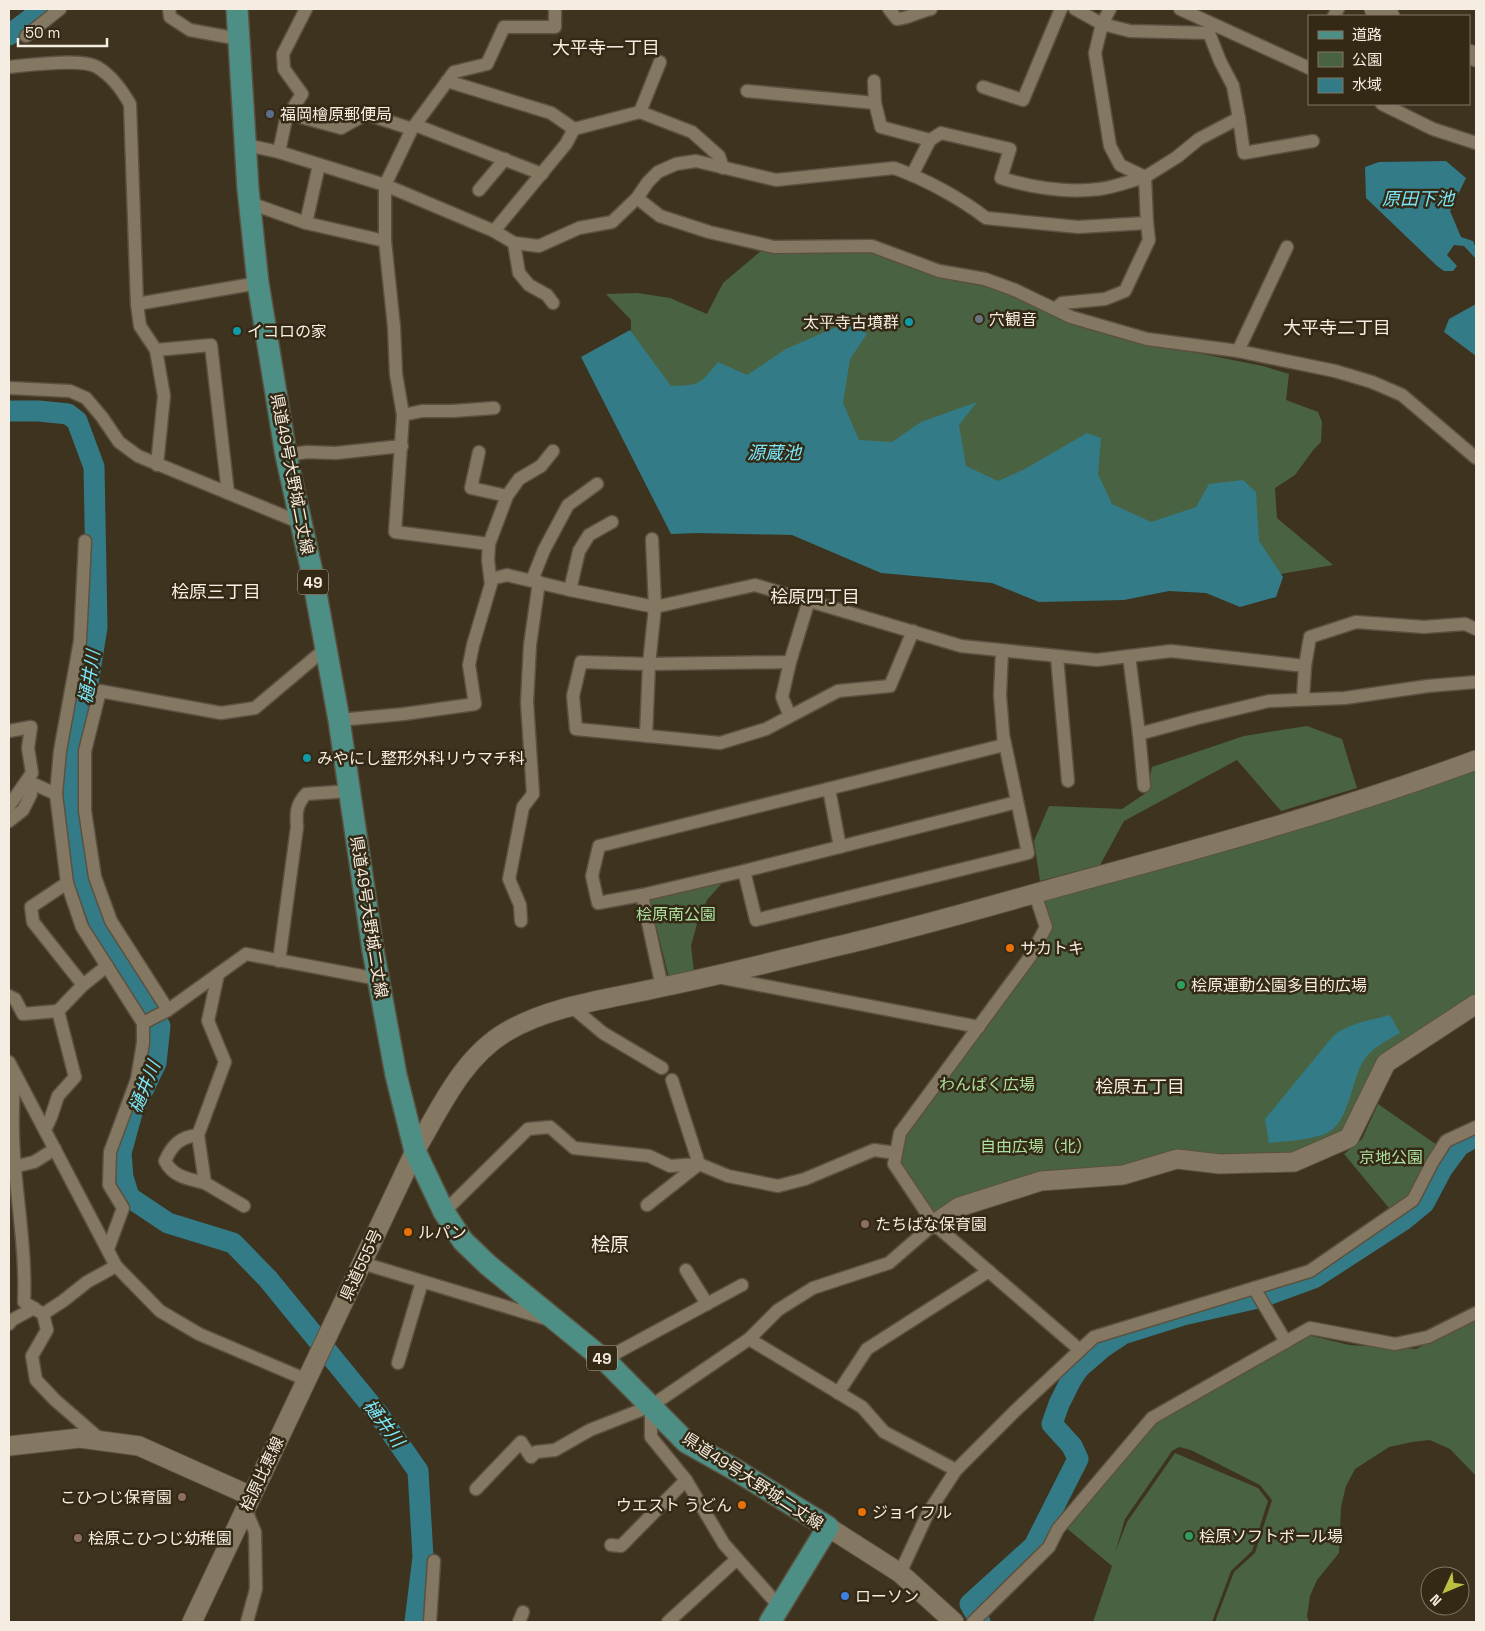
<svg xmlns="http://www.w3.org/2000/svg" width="1485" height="1631" viewBox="0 0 1485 1631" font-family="'Space Grotesk','Noto Sans JP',sans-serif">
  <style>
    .green { fill: #496342 }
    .water { fill: #337b87 }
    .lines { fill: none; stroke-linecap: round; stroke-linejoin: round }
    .river { stroke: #337b87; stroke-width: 21 }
    .street-casing { stroke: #5b5140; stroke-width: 15 }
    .secondary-casing { stroke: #5b5140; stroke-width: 21 }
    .primary-casing { stroke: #5b5140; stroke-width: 24 }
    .street { stroke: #857862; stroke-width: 12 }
    .secondary { stroke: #857862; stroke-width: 19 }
    .primary { stroke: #4d8f85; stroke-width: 21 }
    .service-dot { fill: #5c6f8a; stroke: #342915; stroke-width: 2 }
    .worship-dot { fill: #6b7280; stroke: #342915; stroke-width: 2 }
    .culture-dot { fill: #0f9aa8; stroke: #342915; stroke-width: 2 }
    .food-dot { fill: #e8710a; stroke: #342915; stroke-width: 2 }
    .leisure-dot { fill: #2e9e5b; stroke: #342915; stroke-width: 2 }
    .education-dot { fill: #8d6e63; stroke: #342915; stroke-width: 2 }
    .shop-dot { fill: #3f7fe0; stroke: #342915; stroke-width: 2 }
    .labels { text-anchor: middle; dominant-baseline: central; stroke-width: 5; stroke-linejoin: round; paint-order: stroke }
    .shield { fill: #342915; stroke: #bbb2a4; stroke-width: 1 }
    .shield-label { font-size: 15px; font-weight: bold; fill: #f5ede1 }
    .poi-label { font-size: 16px; fill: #f5ede1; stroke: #342915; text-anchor: start }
    .street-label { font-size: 16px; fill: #f5ede1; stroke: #342915 }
    .park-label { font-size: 16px; fill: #ade1a0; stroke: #342915 }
    .neighbourhood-label { font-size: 18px; fill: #f5ede1; stroke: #342915 }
    .water-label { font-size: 18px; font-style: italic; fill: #79e6f9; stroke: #342915 }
    .quarter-label { font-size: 19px; fill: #f5ede1; stroke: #342915 }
  </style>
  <rect width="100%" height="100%" fill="#3e331f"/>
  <!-- green -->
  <g class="green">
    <polygon points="871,250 937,275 1012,293 1147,343 1263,366 1289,374 1286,400 1318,412 1322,422 1321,442 1314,449 1295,475 1275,488 1277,518 1333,565 1275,575 1189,517 1144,529 1001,490 891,454 850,447 766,372 700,391 663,393 631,346 631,320 606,294 637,293 670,298 707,314 723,283 761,251"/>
    <polygon points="1307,726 1342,739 1357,788 1281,811 1237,760 1124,821 1100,865 1040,881 1034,841 1049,806 1122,809 1146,793 1152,767 1244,736"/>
    <polygon points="1476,757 1476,1004 1386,1063 1349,1138 1294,1162 1220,1164 1041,1181 934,1224 894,1165 900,1133 1046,927 1035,894"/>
    <polygon points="723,882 707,900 697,924 691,946 694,972 669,978 649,897"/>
    <polygon points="1378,1104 1437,1145 1412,1192 1389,1208 1344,1154 1362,1139"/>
    <polygon points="1476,1318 1476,1476 1450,1449 1430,1440 1412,1442 1389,1447 1355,1469 1346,1486 1341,1507 1339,1553 1317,1580 1310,1596 1307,1616 1309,1622 1215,1622 1234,1572 1255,1553 1272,1500 1260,1485 1191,1450 1179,1447 1172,1451 1125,1519 1115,1553 1127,1522 1175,1453 1258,1488 1268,1501 1252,1551 1231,1571 1212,1622 1093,1622 1112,1566 1064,1526 1153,1425 1308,1335 1349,1345 1416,1349"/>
  </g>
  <!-- water -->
  <g class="water">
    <polygon points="1446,161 1466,178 1450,211 1461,237 1473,241 1476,248 1476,259 1464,246 1454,245 1447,255 1457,266 1453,271 1444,271 1437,266 1366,198 1365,167 1379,162"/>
    <polygon points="1476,304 1476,356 1444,332 1449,319"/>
    <path d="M850,321L867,334L850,359L843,403L859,440L892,442L921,422L977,402L959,425L966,466L998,481L1023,470L1087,433L1101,438L1098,474L1112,504L1151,522L1196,507L1209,484L1243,480L1256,492L1259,541L1283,577L1276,597L1240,607L1206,593L1169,591L1124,600L1039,602L992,583L881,573L792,535L699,533L671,534L581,357L630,330L671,386C701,385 699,385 718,362L747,375L786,349Z"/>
    <path d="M1390,1015L1400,1033C1387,1040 1372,1048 1364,1060C1351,1080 1350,1119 1329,1132C1314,1140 1286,1141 1269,1143L1265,1119L1334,1035C1350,1023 1371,1020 1390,1015Z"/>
  </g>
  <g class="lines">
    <!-- river -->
    <g class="river">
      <polyline points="9,35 44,9"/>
      <polyline points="9,411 39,411 68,414 77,421 94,467 97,627 71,790 81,873 110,950 160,1026 156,1063 132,1113 121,1153 123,1177 129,1197 168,1223 233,1243 268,1279 379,1415 418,1471 423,1557 415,1622"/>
      <polyline points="980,1622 970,1604 1034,1546 1078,1459 1072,1446 1052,1424 1059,1404 1071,1380 1079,1368 1102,1348 1123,1334 1183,1315 1262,1297 1314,1278 1402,1221 1424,1203 1442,1169 1459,1146 1476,1136"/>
    </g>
    <!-- street casing -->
    <g class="street-casing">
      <g id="street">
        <polyline points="169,9 170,17 190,30 239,39"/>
        <path d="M889,9L897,19C910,18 919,11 931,9"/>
        <polyline points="1075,9 1102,24 1130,31 1209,33 1220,61 1233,86 1239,118"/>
        <polyline points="1110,9 1102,24 1095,53 1110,146 1120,165 1145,177"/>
        <polyline points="1180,9 1309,68"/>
        <polyline points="1334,16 1338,9"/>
        <polyline points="26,36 60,9"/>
        <path d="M9,67C28,65 81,58 97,67C112,76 121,89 130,104L137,304L258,283"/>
        <polyline points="447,81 551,113 574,129"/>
        <polyline points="874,81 875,103"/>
        <polyline points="983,87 1023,100 1061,9"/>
        <polyline points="747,91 875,103 881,127 930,140 912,175"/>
        <polyline points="1382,104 1433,129 1476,143"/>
        <polyline points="640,112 660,62"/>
        <polyline points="290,114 341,128 366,114 412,129"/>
        <polyline points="415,125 542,174"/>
        <path d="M930,140L941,133L1010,149L1001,178C1033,188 1067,193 1100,189C1115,187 1130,181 1145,177"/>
        <polyline points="246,145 279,152 286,119 302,94 284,69 283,54 306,9"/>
        <path d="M279,152L385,185L494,231L514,243L539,246L579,228L612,222L637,198L648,182L658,172L676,164L696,161L776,180L894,168C925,179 960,198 986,218L1078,227L1147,223L1145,177L1177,157L1199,139L1239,118L1244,153L1313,141"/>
        <polyline points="479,190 505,159"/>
        <polyline points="637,198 660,216 709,232 774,247 872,246 939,271 985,279 1015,290 1071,317 1147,339 1238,351 1335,371 1372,382 1402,395 1476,458"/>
        <polyline points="250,203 306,223 385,241"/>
        <polyline points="306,223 319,165"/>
        <polyline points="494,231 566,144 574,129 640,112 692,132 719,156 723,168"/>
        <polyline points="514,243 519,273 529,285 547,295 553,303"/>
        <polyline points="137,304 140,326 156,350 164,396 157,465"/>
        <polyline points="1055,309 1062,303 1105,299 1125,291 1149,240 1147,223"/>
        <polyline points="156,350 211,345 228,493"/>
        <polyline points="1238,351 1287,247"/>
        <polyline points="9,388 70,391 86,398 102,417 119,442 138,456 301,523"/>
        <polyline points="403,415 422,411 453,411 494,408"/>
        <polyline points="479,452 471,488 507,496"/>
        <polyline points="286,455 307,452 336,453 402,446"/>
        <polyline points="85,541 80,641 60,751 56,794 67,883 82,927 143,1023 143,1043 137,1079 110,1152 109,1185 123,1208 108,1249"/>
        <polyline points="489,544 395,532 403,415 396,374 394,327 385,241 385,185 412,129 454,72 487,64 504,27 555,27 555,9"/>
        <polyline points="491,579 507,575 570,590 655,607 755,585 961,646 1097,660 1171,651 1305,666"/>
        <polyline points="532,580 544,550 568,505 597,484"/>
        <polyline points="570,590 579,551 589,535 612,522"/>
        <polyline points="809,600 790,662 649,664 581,662 573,696 576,729 720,743 766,729 838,691 890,686 913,631"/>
        <polyline points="1129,656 1139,734 1194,719 1269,701 1345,698 1428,686 1476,682"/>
        <polyline points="1057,657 1068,781"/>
        <polyline points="1303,699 1305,666 1310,637 1356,622 1424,627 1465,624 1476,629"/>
        <polyline points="790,716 782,697 790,662"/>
        <polyline points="339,720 404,714 475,704 469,665 473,645 491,584 488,560 489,544 507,496 519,479 541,466 553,451"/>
        <polyline points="9,731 31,727 28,748 32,773 9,806"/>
        <polyline points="1139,734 1144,786"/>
        <polyline points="646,736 649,664 655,607 652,539"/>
        <polyline points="27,781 56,794"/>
        <polyline points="829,789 840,847"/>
        <polyline points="9,821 23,810 31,794"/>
        <polyline points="744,871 1017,802"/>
        <polyline points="67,883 31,907 33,922 83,985"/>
        <polyline points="1035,894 1046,927 1030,957 900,1133 894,1164 934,1224 1080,1350"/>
        <polyline points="642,895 744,871 756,920 1028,853 1004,739"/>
        <polyline points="521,921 520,905 509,879 523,807 533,794 527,702 530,645 539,582"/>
        <path d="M279,961L297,827C296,813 296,805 306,794L350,791"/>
        <polyline points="218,974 208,1021 225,1062 198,1135 205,1183 244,1206"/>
        <polyline points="718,977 979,1027"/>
        <polyline points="662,987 642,895 598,903 592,876 599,846 1004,745 1000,695 1002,651"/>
        <polyline points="9,996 15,999 23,1014 58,1011"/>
        <polyline points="572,1007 603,1033 662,1068"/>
        <polyline points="168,1010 111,921 95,877 85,811 85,751 100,691 221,713 255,708 325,649"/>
        <polyline points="143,1023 168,1010 246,954 378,979"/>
        <polyline points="9,1062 116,1266 160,1311 199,1334 307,1380"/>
        <path d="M15,1074C12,1105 12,1138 15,1169C19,1214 26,1258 24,1302L43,1314L47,1330L32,1356L36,1380L55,1400L101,1440"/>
        <polyline points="45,1130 51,1117 58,1096 75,1077 58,1011 83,985 107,966"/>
        <path d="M198,1135C180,1137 172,1145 165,1161C173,1177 189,1179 205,1183"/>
        <polyline points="9,1168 34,1162 55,1149"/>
        <polyline points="647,1205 699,1164 728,1176 778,1186 805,1179 874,1150 896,1153"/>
        <polyline points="444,1212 528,1129 550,1127 574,1148 649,1156 670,1166 699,1164 672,1080"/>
        <polyline points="362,1263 547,1319"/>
        <polyline points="686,1270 707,1304"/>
        <polyline points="1254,1288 1286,1342"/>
        <polyline points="43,1314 63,1301 87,1282 116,1266"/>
        <polyline points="9,1324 12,1320 34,1308"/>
        <polyline points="749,1339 862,1407 884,1432 956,1470"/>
        <polyline points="398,1363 422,1282"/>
        <polyline points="608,1363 616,1353 742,1285"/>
        <polyline points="838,1393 867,1349 989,1271"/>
        <polyline points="686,1480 724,1544 779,1606"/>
        <polyline points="476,1489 521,1442 531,1457 536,1452 555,1450 590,1430 651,1406 749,1339 778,1310 813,1288 889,1263 934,1224"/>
        <polyline points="245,1508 255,1532 256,1589 247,1622"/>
        <polyline points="611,1545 621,1546 686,1480 651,1437 651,1406"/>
        <polyline points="900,1573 928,1513 956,1470 1015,1411 1094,1337 1310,1271 1413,1200 1432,1163 1446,1141 1476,1127"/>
        <polyline points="430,1622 434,1561"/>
        <polyline points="519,1622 523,1612"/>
        <polyline points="668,1622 737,1559"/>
        <polyline points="973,1622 1049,1547 1058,1529 1152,1418 1310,1328 1395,1344 1428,1337 1476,1313"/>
      </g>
    </g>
    <!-- secondary casing -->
    <g class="secondary-casing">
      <g id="secondary">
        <polyline points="1374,9 1390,16"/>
        <polyline points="1469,54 1476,57"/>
        <polyline points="934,1224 959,1207 1041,1181 1123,1175 1177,1159 1220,1164 1294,1162 1349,1138 1386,1063 1476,1004"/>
        <polyline points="9,1446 80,1438 139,1446 251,1496"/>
        <polyline points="828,1527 900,1573 954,1622"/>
        <path d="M192,1622L415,1151C440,1109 462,1058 506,1032C552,1005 610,999 662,987C721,975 780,960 838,946C919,927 1000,903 1080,881C1214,845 1346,808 1476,760"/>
      </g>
    </g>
    <!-- primary casing -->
    <g class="primary-casing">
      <polyline id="primary" points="237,9 248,189 258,283 286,455 312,572 339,720 373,950 396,1075 415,1151 444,1212 463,1241 488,1265 608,1363 686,1442 734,1469 828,1527 770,1622"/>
    </g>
    <!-- street -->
    <use href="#street" class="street"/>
    <!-- secondary -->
    <use href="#secondary" class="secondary"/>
    <!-- primary -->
    <use href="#primary" class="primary"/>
  </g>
  <!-- markers -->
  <circle class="service-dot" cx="270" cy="114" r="5"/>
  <circle class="worship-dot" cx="979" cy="319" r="5"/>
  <g class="culture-dot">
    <circle cx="909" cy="322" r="5"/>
    <circle cx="237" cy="331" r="5"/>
    <circle cx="307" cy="758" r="5"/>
  </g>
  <g class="food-dot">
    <circle cx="1010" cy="948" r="5"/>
    <circle cx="408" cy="1232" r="5"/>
    <circle cx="742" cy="1505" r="5"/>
    <circle cx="862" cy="1512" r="5"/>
  </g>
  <g class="leisure-dot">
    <circle cx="1181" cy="985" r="5"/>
    <circle cx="1189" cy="1536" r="5"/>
  </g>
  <g class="education-dot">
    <circle cx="865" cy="1224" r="5"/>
    <circle cx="182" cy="1497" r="5"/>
    <circle cx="78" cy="1538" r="5"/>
  </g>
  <circle class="shop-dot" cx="845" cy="1596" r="5"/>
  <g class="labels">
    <!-- shield labels -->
    <g class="shield">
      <rect x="298" y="569.5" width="30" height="25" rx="4"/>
      <rect x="587" y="1345.5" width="30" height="25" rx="4"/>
    </g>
    <g class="shield-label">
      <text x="313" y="582">49</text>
      <text x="602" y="1358">49</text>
    </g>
    <!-- poi labels -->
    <g class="poi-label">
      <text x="280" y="114">福岡檜原郵便局</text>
      <text x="989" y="319">穴観音</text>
      <text x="899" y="322" text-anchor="end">太平寺古墳群</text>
      <text x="247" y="331">イコロの家</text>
      <text x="317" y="758">みやにし整形外科リウマチ科</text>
      <text x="1020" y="948">サカトキ</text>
      <text x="1191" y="985">桧原運動公園多目的広場</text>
      <text x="875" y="1224">たちばな保育園</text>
      <text x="418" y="1232">ルパン</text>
      <text x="172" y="1497" text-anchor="end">こひつじ保育園</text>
      <text x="732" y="1505" text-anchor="end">ウエスト うどん</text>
      <text x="872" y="1512">ジョイフル</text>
      <text x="1199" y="1536">桧原ソフトボール場</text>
      <text x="88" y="1538">桧原こひつじ幼稚園</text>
      <text x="855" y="1596">ローソン</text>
    </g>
    <!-- street labels -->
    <g class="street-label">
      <text transform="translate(292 474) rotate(79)">県道49号大野城二丈線</text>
      <text transform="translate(369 917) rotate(81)">県道49号大野城二丈線</text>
      <text transform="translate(361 1265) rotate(-65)">県道555号</text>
      <text transform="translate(262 1474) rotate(-65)">桧原比恵線</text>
      <text transform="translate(753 1481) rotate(33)">県道49号大野城二丈線</text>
    </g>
    <!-- park labels -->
    <g class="park-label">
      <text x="676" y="914">桧原南公園</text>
      <text x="987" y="1084">わんぱく広場</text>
      <text x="1036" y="1146">自由広場（北）</text>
      <text x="1391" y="1157">京地公園</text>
    </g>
    <!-- neighbourhood labels -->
    <g class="neighbourhood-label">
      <text x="606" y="47">大平寺一丁目</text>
      <text x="1337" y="327">大平寺二丁目</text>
      <text x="216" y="591">桧原三丁目</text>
      <text x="815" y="596">桧原四丁目</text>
      <text x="1140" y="1086">桧原五丁目</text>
    </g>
    <!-- water labels -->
    <g class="water-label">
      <text x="1418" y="198">原田下池</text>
      <text x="774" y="452">源蔵池</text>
      <text transform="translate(89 677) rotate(-81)">樋井川</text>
      <text transform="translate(144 1087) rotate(-68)">樋井川</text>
      <text transform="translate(384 1423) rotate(53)">樋井川</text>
    </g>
    <!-- quarter labels -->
    <g class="quarter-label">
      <text x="610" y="1244">桧原</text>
    </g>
  </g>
  <!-- border -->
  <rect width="1485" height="1631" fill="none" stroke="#f5ede1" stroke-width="20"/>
  <!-- legend -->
  <rect x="1308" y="15" width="162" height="90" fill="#342915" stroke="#817767"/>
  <rect x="1318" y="31" width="25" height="8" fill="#4d8f85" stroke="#817767"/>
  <text x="1352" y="40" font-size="15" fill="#f5ede1">道路</text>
  <rect x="1318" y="52" width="25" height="15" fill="#496342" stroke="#817767"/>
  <text x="1352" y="65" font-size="15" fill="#f5ede1">公園</text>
  <rect x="1318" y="78" width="25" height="15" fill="#337b87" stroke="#817767"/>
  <text x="1352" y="90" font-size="15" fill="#f5ede1">水域</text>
  <!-- north arrow -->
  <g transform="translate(1445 1591) rotate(226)"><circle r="24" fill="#342915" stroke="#817767"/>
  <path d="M0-4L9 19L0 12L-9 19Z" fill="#bdbf43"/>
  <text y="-8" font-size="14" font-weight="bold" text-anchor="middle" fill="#f5ede1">N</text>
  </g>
  <!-- scale -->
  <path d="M18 38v8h89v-8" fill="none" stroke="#f5ede1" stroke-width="2.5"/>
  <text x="25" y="38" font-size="15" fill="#f5ede1" stroke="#342915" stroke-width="4" paint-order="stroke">50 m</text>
</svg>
